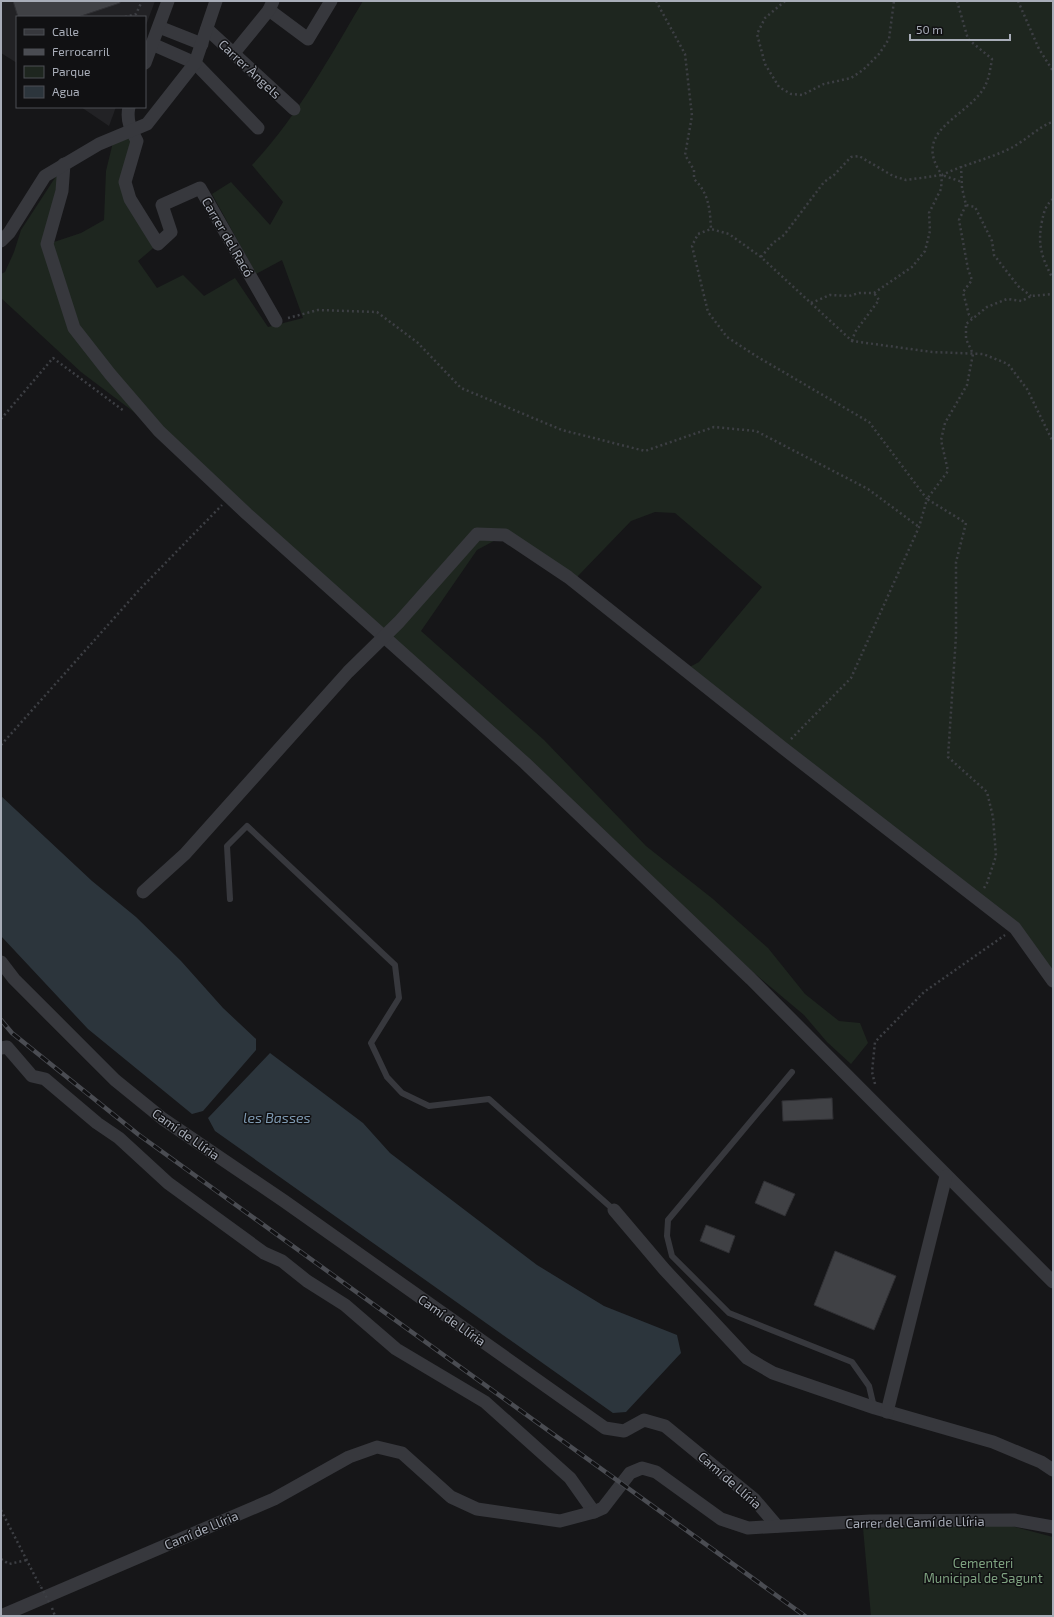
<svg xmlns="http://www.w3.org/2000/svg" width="1054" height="1617" viewBox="0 0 1054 1617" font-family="'Exo 2',sans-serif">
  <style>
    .built { fill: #222225 }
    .green { fill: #1e261f }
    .water { fill: #2c353c }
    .building { fill: #404145; stroke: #303034 }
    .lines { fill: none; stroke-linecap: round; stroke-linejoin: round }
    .path { stroke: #3d3f44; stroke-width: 2.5; stroke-dasharray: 2 3; stroke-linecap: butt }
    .lane { stroke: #37383d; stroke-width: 6 }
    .street { stroke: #37383d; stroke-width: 13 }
    .rail-casing { stroke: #4a4c52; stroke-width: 4.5 }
    .rail { stroke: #111113; stroke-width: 3; stroke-dasharray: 9; stroke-linecap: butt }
    .path-bridge { stroke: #3d3f44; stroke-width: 2.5; stroke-dasharray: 2 3; stroke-linecap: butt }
    .labels { text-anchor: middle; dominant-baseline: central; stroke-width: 3; stroke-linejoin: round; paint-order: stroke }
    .street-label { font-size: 13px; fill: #a8adb8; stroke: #111113 }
    .park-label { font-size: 13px; fill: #7fa381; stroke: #111113 }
    .water-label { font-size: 14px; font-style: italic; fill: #7f9bb3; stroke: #111113 }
  </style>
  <rect width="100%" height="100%" fill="#161618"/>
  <!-- built -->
  <g class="built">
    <polygon points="1,1 155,1 145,28 145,17 17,17 17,63 1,53"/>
    <polygon points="81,107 116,107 109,126"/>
  </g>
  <!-- green -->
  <g class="green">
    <path d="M363,1H1053V981L1015,928L684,670L699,662L762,587L675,513L655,512L631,521L576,578L505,535L477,550L421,631L544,740L646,846L713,899L768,948L805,994L839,1021L860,1023L868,1043L851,1064L827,1042L804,1015L754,973L159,431L81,372L1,298V274L5,272L14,252L21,230L64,164L48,244L81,233L104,220L106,171L114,138L131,131L137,141L125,182L158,244L138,261L157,288L183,275L204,296L235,278L268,327L303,318L282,260L256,274L212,194L231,182L270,225L283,202L252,165C298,116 329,58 363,1Z"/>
    <polygon points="1008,1525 1053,1537 1053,1616 871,1616 863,1528"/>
  </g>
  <!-- water -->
  <g class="water">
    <polygon points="1,796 92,881 136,917 181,961 223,1008 256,1039 256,1050 203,1111 192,1114 88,1029 1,936"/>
    <polygon points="270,1053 363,1123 390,1153 537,1265 604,1306 677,1335 681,1353 626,1412 613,1413 215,1131 208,1118"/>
  </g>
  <!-- building -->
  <g class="building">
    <polygon points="13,1 120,1 120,3 78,17 18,17"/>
    <polygon points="832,1098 833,1119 783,1121 782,1101"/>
    <polygon points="764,1181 795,1194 785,1216 755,1203"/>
    <polygon points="706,1225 735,1236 729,1253 700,1241"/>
    <polygon points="835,1251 896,1276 874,1330 814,1305"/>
  </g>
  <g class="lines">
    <!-- path -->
    <g class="path">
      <path d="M656,1L685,54L692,116L685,155L694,170V179C709,193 710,210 711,229"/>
      <polyline points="785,1 765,18 757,34 765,64 779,87 791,94 802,95 824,84 851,78 863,70 879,54 889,39 894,1"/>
      <path d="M957,1L968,39L992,59C990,70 989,81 982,91C961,120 912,132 942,175C965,164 989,159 1011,148C1025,141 1041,125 1053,122"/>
      <polyline points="1018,1 1039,49 1053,71"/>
      <polyline points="125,17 136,14 142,1"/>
      <polyline points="961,166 962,188 966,205 975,207 992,241 994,255 1018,286 1031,296"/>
      <path d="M1053,199C1045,206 1044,212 1042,221C1037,245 1042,258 1053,279"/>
      <polyline points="966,205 959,220 968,269 972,280 963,292 969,315 972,318"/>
      <polyline points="761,257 773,243 784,235 824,182 834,175 851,157 859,156 893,176 906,180 942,175 962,182"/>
      <polyline points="811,303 830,295 849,296 859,293 874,293 912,267 925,251 930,231 929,213 941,189 942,175"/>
      <polyline points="288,318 318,310 377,312 418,343 461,388 562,430 645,451 714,427 756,431 868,489 919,527"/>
      <polyline points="852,341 855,332 879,300 874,293"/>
      <polyline points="1,419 53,358 124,411"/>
      <polyline points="791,739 851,678 919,527 927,499 869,422 756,356 727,337 708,312 692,246 698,234 711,229 729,234 761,257 852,341 932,352 983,354 1008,364 1027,389 1053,442"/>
      <polyline points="1,745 140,589 222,505"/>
      <polyline points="984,888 987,883 996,856 993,817 987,792 948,757 956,636 956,562 966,523 927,499 948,471 941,440 945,423 967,385 973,354 966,339 966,324 987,307 1007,299 1022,301 1031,296 1053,294"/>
      <polyline points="875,1084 872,1072 875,1042 924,992 1005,935"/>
      <polyline points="1,1510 40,1586"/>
      <polyline points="1,1559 9,1564 27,1560"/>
      <polyline points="52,1608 55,1616"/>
    </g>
    <!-- lane -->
    <g class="lane">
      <polyline points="230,899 227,846 247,826 395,965 399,998 371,1043 387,1077 402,1093 429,1106 489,1099 614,1210"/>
      <polyline points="792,1072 668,1220 667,1236 672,1256 729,1313 852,1362 869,1386 874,1407"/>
    </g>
    <!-- street -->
    <g class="street">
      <polyline points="269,10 308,39 331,1"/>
      <polyline points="159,27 202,44"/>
      <polyline points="207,29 294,109"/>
      <polyline points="152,44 195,63 258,128"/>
      <polyline points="234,53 269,10 273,1"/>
      <polyline points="145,63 168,1"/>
      <path d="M129,107C126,120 131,130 137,141L125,182L130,199L158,244L171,232L162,205L200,188L276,321"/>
      <polyline points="64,164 62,191 47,244 74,328 110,374 159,431 247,514 525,763 751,979 1053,1282"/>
      <polyline points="1,241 9,233 45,176 99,144 147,124 195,63 216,1"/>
      <polyline points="143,892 185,854 348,672 399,622 477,534 505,535 568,577 783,748 1015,928 1053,981"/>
      <polyline points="1,962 14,979 115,1080 163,1119 284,1201 605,1428 624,1431 644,1420 665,1426 754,1499 777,1526"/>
      <polyline points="1,1048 7,1047 32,1076 45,1079 97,1123 119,1138 168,1183 264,1253 282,1261 307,1281 345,1305 396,1349 485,1402 570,1478 594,1512"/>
      <polyline points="614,1210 664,1269 747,1358 773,1373 875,1408 993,1442 1041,1462 1053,1470"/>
      <polyline points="887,1412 946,1176"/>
      <polyline points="1,1616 274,1499 349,1457 377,1447 402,1453 451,1497 477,1509 560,1521 594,1512 603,1508 630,1473 642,1468 656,1472 721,1519 748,1528 870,1521 1014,1520 1053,1527"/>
    </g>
    <!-- rail casing -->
    <g class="rail-casing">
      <polyline id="rail" points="1,1020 12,1033 139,1135 805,1616"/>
    </g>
    <!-- rail -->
    <use href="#rail" class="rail"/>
    <!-- path-bridge -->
    <polyline class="path-bridge" points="41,1587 50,1604"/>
  </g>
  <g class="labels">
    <!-- street labels -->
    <g class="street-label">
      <text transform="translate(250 69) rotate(43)">Carrer Àngels</text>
      <text transform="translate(228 237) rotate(60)">Carrer del Racó</text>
      <text transform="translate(186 1134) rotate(35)">Camí de Llíria</text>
      <text transform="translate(452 1320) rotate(35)">Camí de Llíria</text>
      <text transform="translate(730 1480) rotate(41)">Camí de Llíria</text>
      <text transform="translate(915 1522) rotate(-1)">Carrer del Camí de Llíria</text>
      <text transform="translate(201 1530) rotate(-23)">Camí de Llíria</text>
    </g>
    <!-- park labels -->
    <g class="park-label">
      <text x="983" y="1563">Cementeri<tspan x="983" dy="15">Municipal de Sagunt</tspan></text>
    </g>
    <!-- water labels -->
    <g class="water-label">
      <text x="277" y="1117">les Basses</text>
    </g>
  </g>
  <!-- border -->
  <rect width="1054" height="1617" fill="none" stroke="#a8adb8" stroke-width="4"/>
  <!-- legend -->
  <rect x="16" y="16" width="130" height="92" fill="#111113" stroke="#4d4f55"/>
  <rect x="24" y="29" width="20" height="6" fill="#37383d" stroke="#4d4f55"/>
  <text x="52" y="36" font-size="12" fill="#a8adb8">Calle</text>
  <rect x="24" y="49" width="20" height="6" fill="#4a4c52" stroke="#4d4f55"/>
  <text x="52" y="56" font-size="12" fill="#a8adb8">Ferrocarril</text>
  <rect x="24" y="66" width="20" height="12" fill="#1e261f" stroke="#4d4f55"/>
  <text x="52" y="76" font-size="12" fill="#a8adb8">Parque</text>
  <rect x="24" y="86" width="20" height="12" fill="#2c353c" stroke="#4d4f55"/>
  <text x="52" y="96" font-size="12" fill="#a8adb8">Agua</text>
  <!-- scale -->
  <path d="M910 34v6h100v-6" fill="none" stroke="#a8adb8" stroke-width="2"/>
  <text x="916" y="34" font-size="12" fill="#a8adb8" stroke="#111113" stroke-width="3" paint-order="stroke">50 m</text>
</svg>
